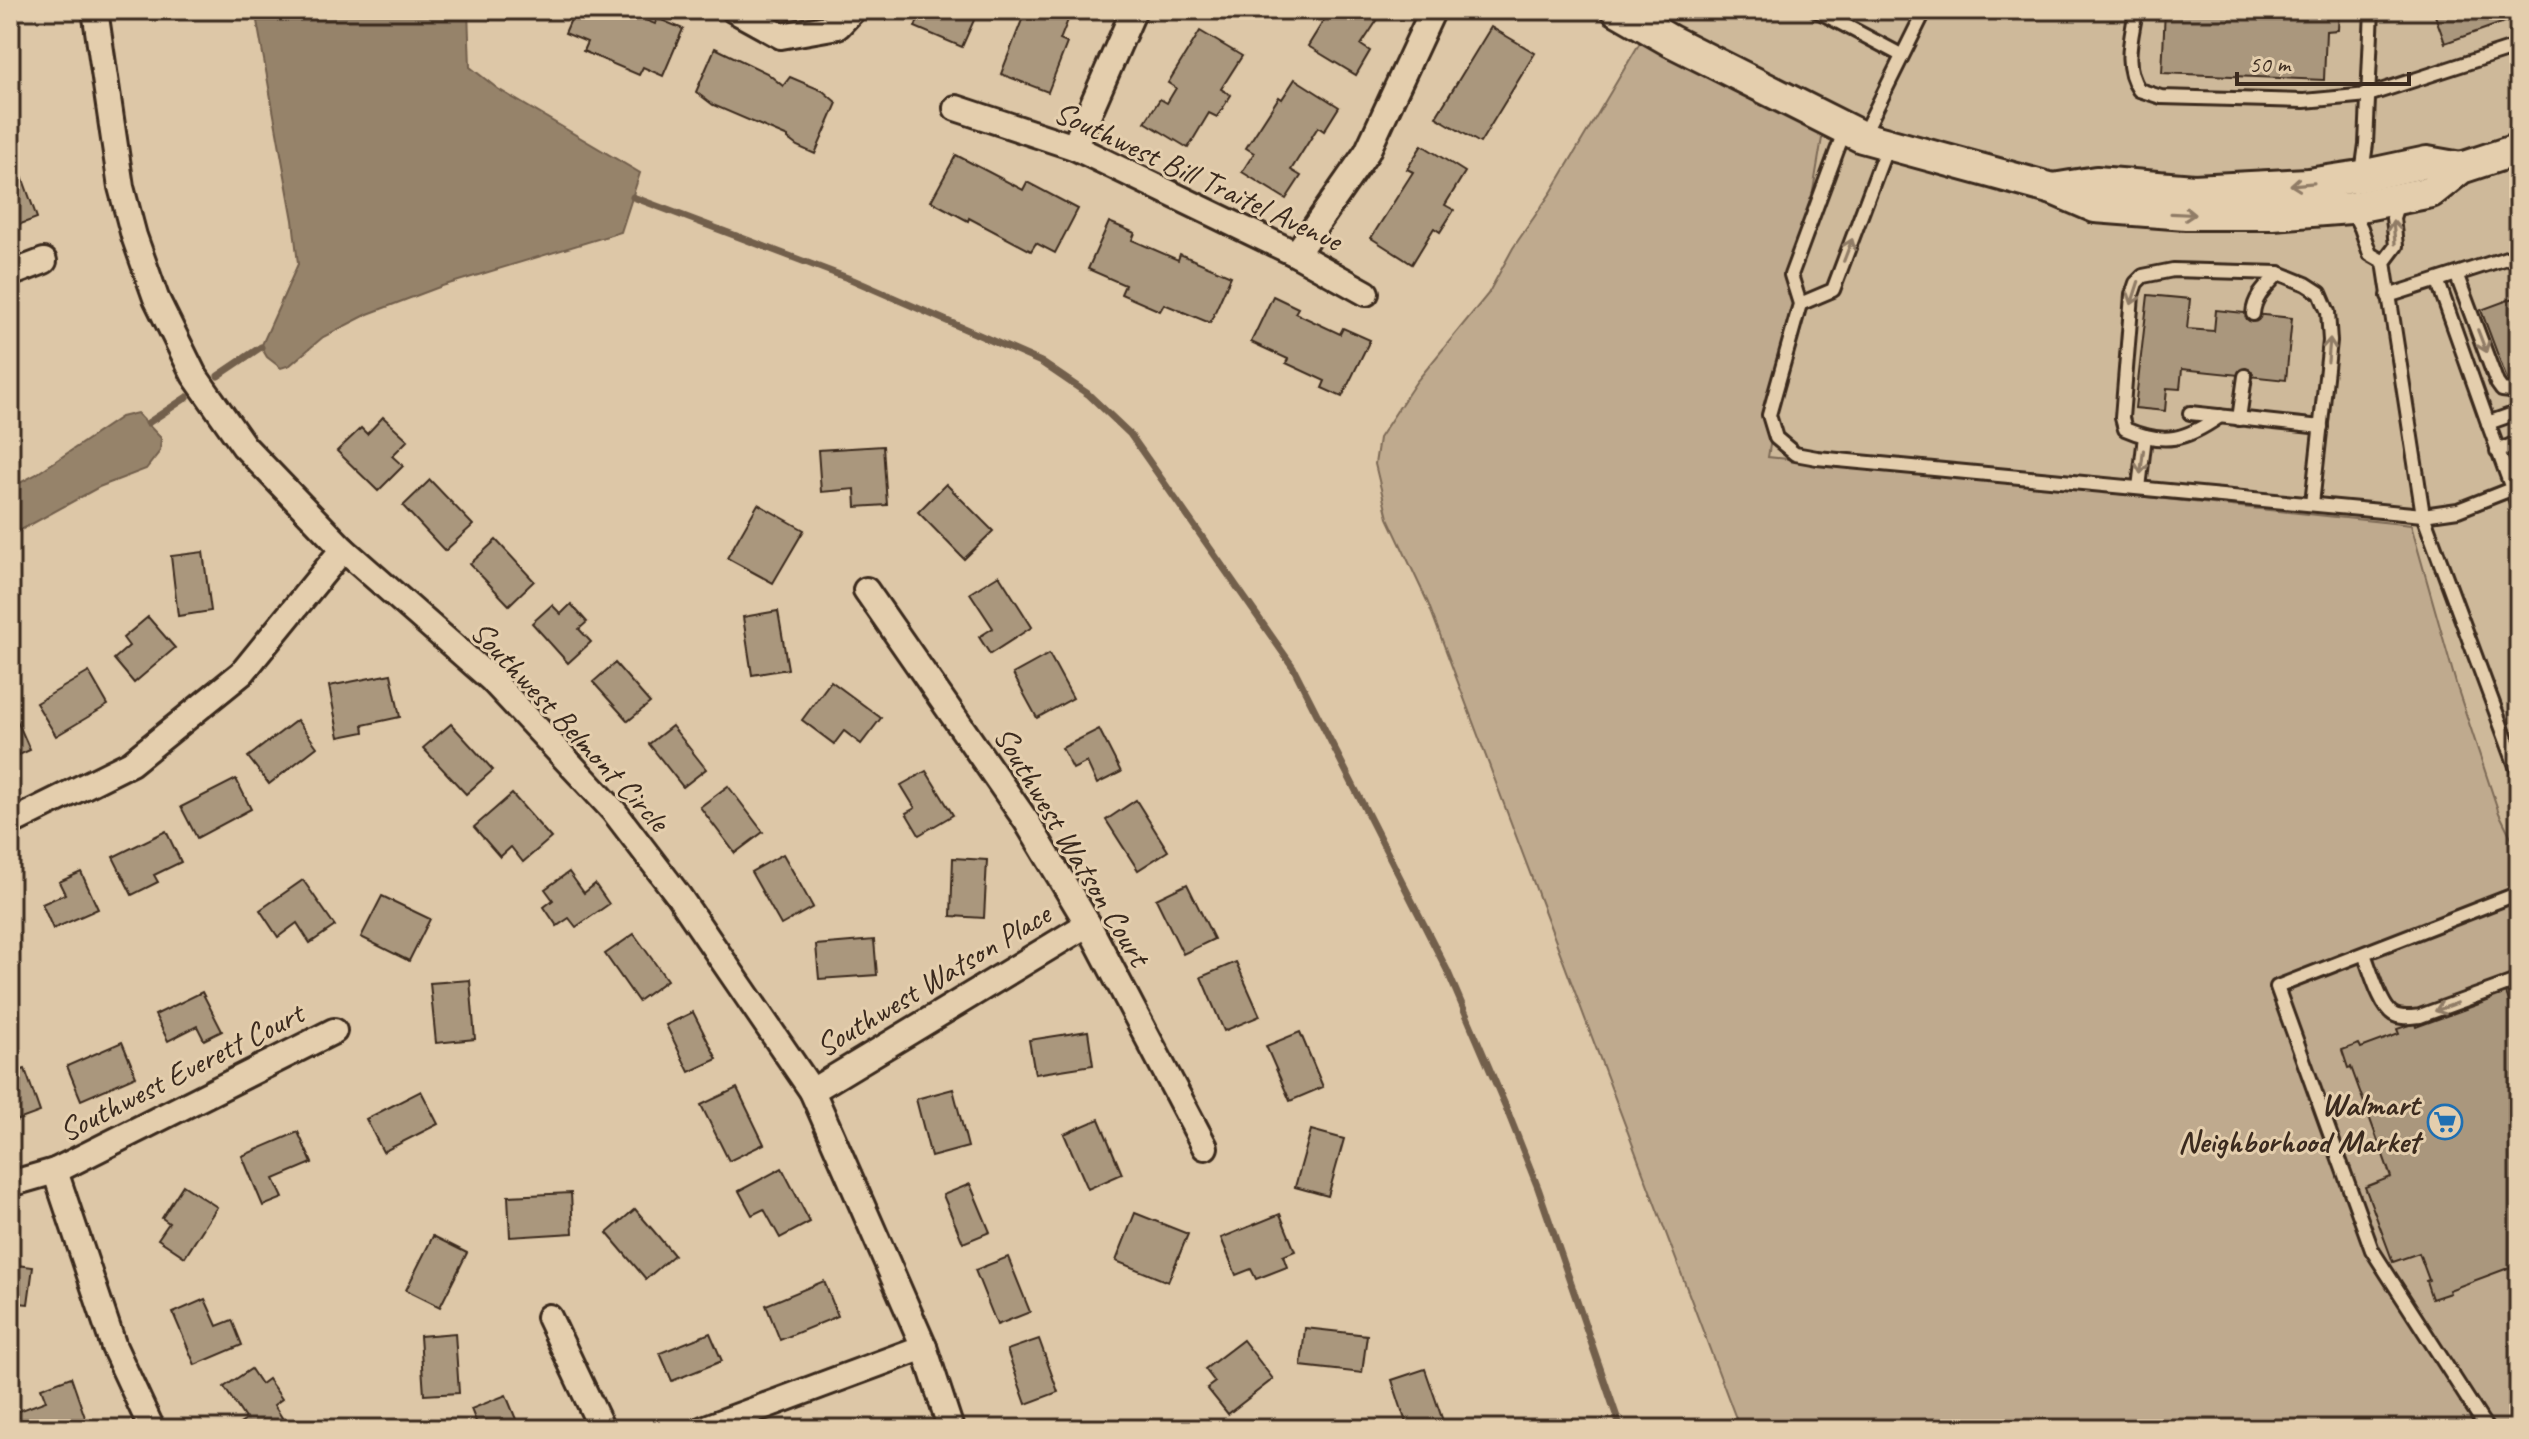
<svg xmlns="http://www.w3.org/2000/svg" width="2529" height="1439" viewBox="0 0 2529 1439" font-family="Caveat,sans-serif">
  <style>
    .built { fill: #ceb99a }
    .green { fill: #bfaa8e; stroke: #7d6a56; stroke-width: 2 }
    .water { fill: #96836b; stroke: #725f4c; stroke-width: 2 }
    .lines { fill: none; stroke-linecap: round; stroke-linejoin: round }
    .stream { stroke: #725f4c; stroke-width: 7 }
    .building { fill: #aa977d; stroke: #3b2a1e; stroke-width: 2 }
    .service-casing { stroke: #3b2a1e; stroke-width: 18 }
    .minor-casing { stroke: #3b2a1e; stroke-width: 30 }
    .tertiary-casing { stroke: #3b2a1e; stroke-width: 36 }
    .service { stroke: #e4cead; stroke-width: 12 }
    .minor { stroke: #e4cead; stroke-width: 24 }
    .tertiary { stroke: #e4cead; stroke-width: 30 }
    .oneway { stroke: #907c66 }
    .labels { text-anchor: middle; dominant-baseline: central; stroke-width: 6; stroke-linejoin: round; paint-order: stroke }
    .street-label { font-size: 32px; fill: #3b2a1e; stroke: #e4cead }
    .poi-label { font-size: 32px; font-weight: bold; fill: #3b2a1e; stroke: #e4cead; text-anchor: end }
  </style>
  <rect width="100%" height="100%" fill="#ddc7a7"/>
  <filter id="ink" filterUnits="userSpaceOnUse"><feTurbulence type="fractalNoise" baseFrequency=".0125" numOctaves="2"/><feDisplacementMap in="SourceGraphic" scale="16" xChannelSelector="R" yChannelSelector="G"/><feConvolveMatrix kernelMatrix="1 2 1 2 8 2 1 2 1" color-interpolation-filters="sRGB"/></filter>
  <g filter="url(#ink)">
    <!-- built -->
    <g class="built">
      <polygon points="1642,10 2519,10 2519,135 2465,152 2463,149 2457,154 2306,171 2194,177 2053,176 1865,125"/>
      <polygon points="1823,133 2042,200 2043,204 2472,183 2473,178 2519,163 2519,853 2499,813 2457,687 2410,525 1767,457"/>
    </g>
    <!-- green -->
    <polygon class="green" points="1642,39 1823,132 1768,457 2411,525 2457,687 2499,813 2519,853 2519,1429 1740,1429 1428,603 1388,518 1375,464 1379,438 1416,382 1488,294 1513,248 1552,191"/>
    <!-- water -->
    <g class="water">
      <polygon points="255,10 468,10 470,67 498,89 640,173 621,232 442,286 368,314 323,337 290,365 281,368 267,357 261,347 298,264 293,220"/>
      <polygon points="137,413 161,438 160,451 146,469 99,487 10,536 10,488 35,475 121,417"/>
    </g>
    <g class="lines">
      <!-- stream -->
      <g class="stream">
        <polyline points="633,197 853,280 1041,362 1088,394 1130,434 1293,667 1447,970 1505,1105 1538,1188 1621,1429"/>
        <polyline points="218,376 261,347"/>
        <polyline points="148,423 187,397"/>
      </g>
    </g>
    <!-- building -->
    <g class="building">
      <polygon points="575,10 615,10 625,14 626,12 655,24 657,18 683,29 663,76 643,67 639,75 583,51 587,42 565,33"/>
      <polygon points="922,10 988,10 986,15 978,11 962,47 915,27"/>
      <polygon points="1020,10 1072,10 1060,40 1067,43 1048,92 1001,74 1025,12"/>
      <polygon points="1325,10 1384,10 1361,45 1370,51 1356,75 1308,46 1329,12"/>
      <polygon points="2165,10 2339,10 2338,30 2326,31 2324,80 2162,73"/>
      <polygon points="2433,10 2515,10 2511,12 2513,19 2445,43"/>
      <polygon points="1491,27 1535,53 1480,143 1436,117"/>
      <polygon points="1200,31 1242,56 1221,89 1231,95 1217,117 1209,113 1188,148 1145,122 1160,99 1167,103 1176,88 1168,83"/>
      <polygon points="715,48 767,73 783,86 790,77 823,91 837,103 815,154 797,146 788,139 788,137 713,105 696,92"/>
      <polygon points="1295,79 1339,107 1324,131 1318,127 1291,170 1301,176 1286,199 1242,172 1254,153 1246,148 1279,97 1282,99"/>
      <polygon points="10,92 18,114 10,117"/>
      <polygon points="1422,145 1465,172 1445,205 1454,210 1440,232 1434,228 1412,264 1371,238 1413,172 1407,169"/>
      <polygon points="956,155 1023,190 1027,182 1078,209 1055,253 1036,243 1031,251 969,218 968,221 931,201"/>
      <polygon points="20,171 37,218 10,228 10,174"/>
      <polygon points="1109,222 1135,233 1132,240 1178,260 1180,254 1231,276 1210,323 1164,304 1160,311 1121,294 1125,285 1088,269"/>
      <polygon points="2148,295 2190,299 2187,329 2214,331 2216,310 2292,318 2286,380 2182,369 2180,389 2167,388 2165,411 2135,408"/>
      <polygon points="1273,296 1298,308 1295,313 1340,334 1343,328 1370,340 1342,397 1322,388 1325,381 1286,363 1288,359 1251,342"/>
      <polygon points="2519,296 2519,378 2508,382 2481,310"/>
      <polygon points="383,417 408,440 392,456 403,466 378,491 337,451 361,428 367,434"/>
      <polygon points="883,446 887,505 856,507 855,489 821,492 818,450"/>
      <polygon points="430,480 473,525 445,551 403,506"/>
      <polygon points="946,484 993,531 964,559 918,512"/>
      <polygon points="758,504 804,530 773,583 727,558"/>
      <polygon points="496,540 534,581 509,605 470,564"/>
      <polygon points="203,552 211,611 178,616 171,556"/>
      <polygon points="999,575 1032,627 990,654 979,637 993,628 970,593"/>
      <polygon points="571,604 587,622 579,629 591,642 568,663 532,623 552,605 561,614"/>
      <polygon points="778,611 788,669 752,675 743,617"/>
      <polygon points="148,617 175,648 134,683 114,659 129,646 123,638"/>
      <polygon points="1049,654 1073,698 1037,718 1013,674"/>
      <polygon points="615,663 650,703 628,721 593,682"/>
      <polygon points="89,672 108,705 56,736 36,703"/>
      <polygon points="391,674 400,717 363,725 364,732 339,737 329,686"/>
      <polygon points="831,681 881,718 861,744 844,731 834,744 802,720"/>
      <polygon points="16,718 30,750 10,759 10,720"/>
      <polygon points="297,720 317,747 269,784 248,757"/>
      <polygon points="451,724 493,770 466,794 423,748"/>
      <polygon points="672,726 706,769 683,787 649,744"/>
      <polygon points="1099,729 1121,772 1097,784 1087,762 1073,769 1062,748"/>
      <polygon points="926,771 953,815 919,835 906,813 915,808 901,785"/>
      <polygon points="236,779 251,809 197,838 181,807"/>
      <polygon points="728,786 763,832 735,853 700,807"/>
      <polygon points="512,794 551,838 523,862 511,847 500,857 474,827"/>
      <polygon points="1136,800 1168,851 1138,870 1106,820"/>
      <polygon points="166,831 181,862 154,875 158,882 132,895 113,857"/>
      <polygon points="783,854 813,907 781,925 751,872"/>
      <polygon points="953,858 987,860 984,918 951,916"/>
      <polygon points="81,872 98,909 53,929 42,904 65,894 59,882"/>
      <polygon points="569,872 584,893 595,884 609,904 576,927 569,918 557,926 544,907 553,900 545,889"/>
      <polygon points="303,880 335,926 310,943 297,923 278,937 260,910"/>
      <polygon points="1187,884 1214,939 1183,954 1156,899"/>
      <polygon points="382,896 430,919 409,961 361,937"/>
      <polygon points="634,934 667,980 638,1001 605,954"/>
      <polygon points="874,940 877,975 819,979 816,945"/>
      <polygon points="1236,962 1260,1016 1224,1031 1201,977"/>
      <polygon points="470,980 475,1039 436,1043 430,983"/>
      <polygon points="2505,990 2519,1028 2519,1264 2449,1290 2450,1293 2432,1299 2426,1281 2429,1280 2419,1253 2393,1262 2365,1187 2391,1177 2351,1067 2348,1068 2342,1050 2359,1044 2361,1048 2399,1034 2397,1029 2415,1023 2416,1027 2490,1000 2489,996"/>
      <polygon points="202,992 222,1031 204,1040 197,1026 168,1041 155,1015"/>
      <polygon points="693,1012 717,1059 689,1072 666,1025"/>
      <polygon points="1088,1031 1093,1065 1035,1074 1029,1040"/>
      <polygon points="1300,1032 1323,1087 1290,1101 1266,1046"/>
      <polygon points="122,1042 136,1076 81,1100 67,1066"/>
      <polygon points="25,1069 40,1112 10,1123 10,1074"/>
      <polygon points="737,1088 764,1144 729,1161 701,1105"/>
      <polygon points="953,1089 968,1147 931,1157 916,1099"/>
      <polygon points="421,1091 438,1124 383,1152 366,1119"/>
      <polygon points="1099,1119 1122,1174 1088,1189 1064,1134"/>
      <polygon points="1311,1130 1344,1139 1328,1196 1295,1187"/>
      <polygon points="298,1132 312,1163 274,1179 283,1198 263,1206 242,1156"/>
      <polygon points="782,1168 810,1222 780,1238 764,1209 752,1215 739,1191"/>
      <polygon points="970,1184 990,1232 963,1243 943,1195"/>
      <polygon points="183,1185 217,1207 185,1257 158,1239 169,1223 162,1218"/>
      <polygon points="571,1193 573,1233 510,1237 508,1196"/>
      <polygon points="635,1209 674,1255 646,1279 607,1233"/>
      <polygon points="1135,1213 1188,1234 1168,1282 1116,1261"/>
      <polygon points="1280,1214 1295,1251 1283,1256 1287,1267 1256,1279 1251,1269 1236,1275 1221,1238"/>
      <polygon points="433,1236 467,1253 440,1307 406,1290"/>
      <polygon points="1008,1257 1030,1312 997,1325 975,1270"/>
      <polygon points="10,1264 33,1267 28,1304 10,1302"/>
      <polygon points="824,1281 838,1316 780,1340 766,1305"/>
      <polygon points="205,1299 217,1326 232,1320 242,1345 195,1365 173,1313"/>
      <polygon points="1305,1328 1367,1335 1362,1373 1301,1366"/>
      <polygon points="455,1333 459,1393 424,1395 420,1336"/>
      <polygon points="710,1333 722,1361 672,1381 660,1353"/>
      <polygon points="1039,1339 1058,1392 1026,1404 1007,1350"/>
      <polygon points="1243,1340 1273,1379 1228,1414 1207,1388 1215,1382 1205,1369"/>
      <polygon points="251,1369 261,1384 268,1379 282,1399 274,1405 284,1421 272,1429 232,1429 246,1420 224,1387"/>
      <polygon points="1425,1369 1444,1424 1430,1429 1408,1429 1392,1380"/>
      <polygon points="71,1377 89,1429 22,1429 16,1412 46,1401 41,1388"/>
      <polygon points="506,1395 520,1429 479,1429 471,1409"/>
    </g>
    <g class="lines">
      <!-- service casing -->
      <g class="service-casing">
        <g id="service">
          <polyline points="1816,10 1901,55"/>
          <path d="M2136,10C2132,37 2122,65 2139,90L2161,97L2304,101L2368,95L2519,46"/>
          <polyline points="1845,129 1791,275 1800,304 1769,415 1776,438 1795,454 1817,458 2423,515 2458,510 2519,486"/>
          <polyline points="1862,137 1925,10"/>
          <polyline points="2362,173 2366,144 2372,10"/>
          <polyline points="2398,202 2393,218 2396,246 2384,262 2423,515 2519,774"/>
          <polyline points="2351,209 2361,228 2370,254 2384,262"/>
          <polyline points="2457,276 2497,383 2502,390 2511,391 2519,388"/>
          <polyline points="2438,282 2488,423"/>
          <polyline points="2388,296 2519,254"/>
          <polyline points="1800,304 1833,290 1888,144"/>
          <path d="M2253,314C2254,296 2268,285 2279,273"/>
          <polyline points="2519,412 2488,423 2519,508"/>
          <polyline points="2190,413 2321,427"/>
          <path d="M2220,416C2186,440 2164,446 2125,429L2122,418L2132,295L2136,283L2143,276L2173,270L2279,273L2306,284L2320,293L2328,312L2330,341L2312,504"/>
          <polyline points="2239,419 2245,376"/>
          <polyline points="2497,451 2519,442"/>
          <polyline points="2139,488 2145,436"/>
          <path d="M2364,954C2370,968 2380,1006 2393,1014C2401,1019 2411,1017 2420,1016L2519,980"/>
          <polyline points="2487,1429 2372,1250 2277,987 2519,893"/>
        </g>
      </g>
      <!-- minor casing -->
      <g class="minor-casing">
        <g id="minor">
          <polyline points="95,10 121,187 134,236 156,298 194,375 244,446 343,549 492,680 613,810 678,895 812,1091 924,1347 951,1429"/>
          <polyline points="734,10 781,36 838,26 853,10"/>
          <polyline points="956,108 1074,147 1296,254 1366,293"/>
          <polyline points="1074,147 1134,10"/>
          <polyline points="1296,254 1367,152 1433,10"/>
          <polyline points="10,274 44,261"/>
          <polyline points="866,590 1027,822 1088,924 1205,1147"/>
          <polyline points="10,823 131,763 242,673 343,549"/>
          <polyline points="812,1091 1088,924"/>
          <polyline points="55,1171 114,1347 152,1429"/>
          <polyline points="10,1184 55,1171 334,1031"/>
          <polyline points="549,1317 602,1429"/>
          <polyline points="703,1429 924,1347"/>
        </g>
      </g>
      <!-- tertiary casing -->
      <g class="tertiary-casing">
        <g id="tertiary">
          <polyline points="1617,10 1671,41 1862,137 2053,189 2095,207 2186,214 2273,214 2350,208 2431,192 2461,168 2519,149"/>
          <polyline points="2053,189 2096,182 2194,190 2308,184 2361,176 2427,162 2461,168"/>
        </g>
      </g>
      <!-- service -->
      <use href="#service" class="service"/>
      <!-- minor -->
      <use href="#minor" class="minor"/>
      <!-- tertiary -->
      <use href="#tertiary" class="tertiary"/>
    </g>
    <!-- one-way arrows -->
    <defs><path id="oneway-shaft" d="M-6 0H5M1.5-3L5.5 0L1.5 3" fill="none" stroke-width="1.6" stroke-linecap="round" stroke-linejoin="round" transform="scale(2)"/></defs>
    <g class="oneway">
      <use href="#oneway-shaft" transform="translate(2302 184) rotate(175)"/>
      <use href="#oneway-shaft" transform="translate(2183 214) rotate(3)"/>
      <use href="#oneway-shaft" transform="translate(2394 232) rotate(-95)"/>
      <use href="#oneway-shaft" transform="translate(1848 250) rotate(-69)"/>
      <use href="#oneway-shaft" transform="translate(2135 293) rotate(108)"/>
      <use href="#oneway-shaft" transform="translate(2482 341) rotate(69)"/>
      <use href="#oneway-shaft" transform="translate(2329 350) rotate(-85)"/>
      <use href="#oneway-shaft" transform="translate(2142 462) rotate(97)"/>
      <use href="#oneway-shaft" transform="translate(2446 1007) rotate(160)"/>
    </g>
  </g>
  <!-- icons -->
  <defs>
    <g id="supermarket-ring" transform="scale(1.8)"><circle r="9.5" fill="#e4cead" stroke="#1f6fb2" stroke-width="1.5"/><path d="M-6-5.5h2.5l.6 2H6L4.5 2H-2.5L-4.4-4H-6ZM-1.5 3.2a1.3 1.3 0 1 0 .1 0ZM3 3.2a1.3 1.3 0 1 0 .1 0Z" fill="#1f6fb2"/></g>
  </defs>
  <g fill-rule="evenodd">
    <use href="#supermarket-ring" x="2445" y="1122"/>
  </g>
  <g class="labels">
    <!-- street labels -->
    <g class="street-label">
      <text transform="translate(1198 176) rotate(25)">Southwest Bill Traitel Avenue</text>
      <text transform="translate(570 726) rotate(47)">Southwest Belmont Circle</text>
      <text transform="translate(1072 846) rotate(59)">Southwest Watson Court</text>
      <text transform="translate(933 980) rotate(-31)">Southwest Watson Place</text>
      <text transform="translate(181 1072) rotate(-27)">Southwest Everett Court</text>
    </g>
    <!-- poi labels -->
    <g class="poi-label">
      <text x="2419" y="1104">Walmart<tspan x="2419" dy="37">Neighborhood Market</tspan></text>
    </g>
  </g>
  <!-- margin -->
  <rect width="2529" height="1439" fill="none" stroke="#e4cead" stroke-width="40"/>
  <rect x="20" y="20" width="2489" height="1399" fill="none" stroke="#3b2a1e" stroke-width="3" filter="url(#ink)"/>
  <!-- scale -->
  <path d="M2237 72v12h172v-12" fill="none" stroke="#3b2a1e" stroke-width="4"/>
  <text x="2249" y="72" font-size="24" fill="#3b2a1e" stroke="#e4cead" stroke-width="6" paint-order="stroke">50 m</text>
</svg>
